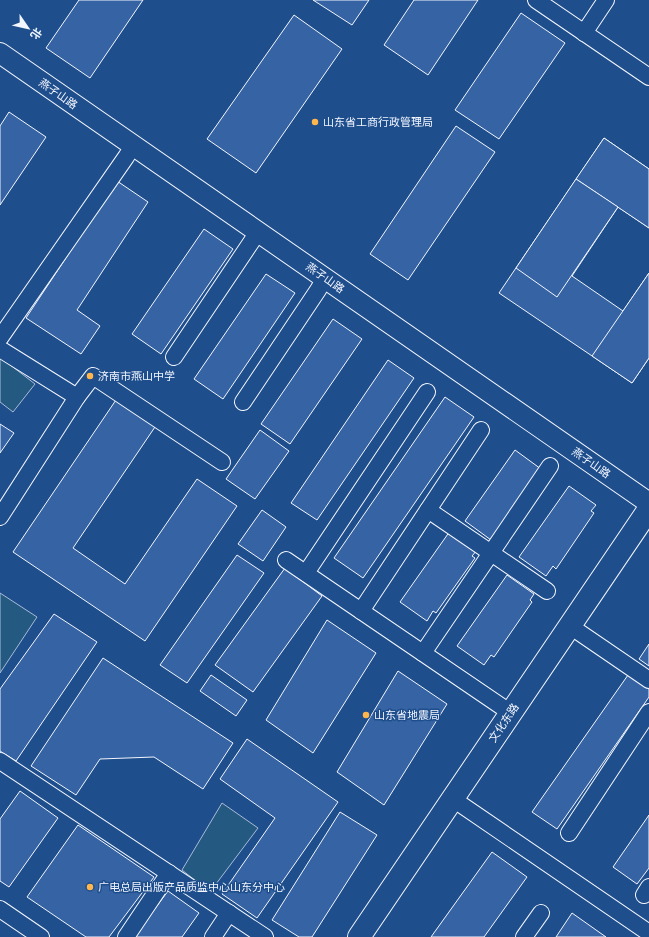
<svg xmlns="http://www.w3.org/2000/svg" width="649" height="937" viewBox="0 0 649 937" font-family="'Source Sans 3','Noto Sans SC',sans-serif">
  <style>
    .green { fill: #245a82; stroke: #a8bbd7 }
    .building { fill: #3563a3; stroke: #f2f6ff }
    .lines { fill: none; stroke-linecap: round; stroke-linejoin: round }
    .minor-casing { stroke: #f2f6ff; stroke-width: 18 }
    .tertiary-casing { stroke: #f2f6ff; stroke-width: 22 }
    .secondary-casing { stroke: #f2f6ff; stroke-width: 24 }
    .minor { stroke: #1f4e8c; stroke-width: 16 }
    .tertiary { stroke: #1f4e8c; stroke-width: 20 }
    .secondary { stroke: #1f4e8c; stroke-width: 22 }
    .poi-dot { fill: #ffb74d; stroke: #1f4e8c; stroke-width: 1.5 }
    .labels { text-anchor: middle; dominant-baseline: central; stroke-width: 3; stroke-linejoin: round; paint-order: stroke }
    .street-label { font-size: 11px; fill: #f2f6ff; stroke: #1f4e8c }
    .poi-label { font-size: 11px; fill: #f2f6ff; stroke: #1f4e8c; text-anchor: start }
  </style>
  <rect width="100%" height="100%" fill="#1f4e8c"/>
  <!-- green -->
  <g class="green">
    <polygon points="0,357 35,384 13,412 0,402"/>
    <polygon points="0,593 37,617 0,673"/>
    <polygon points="222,803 258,828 210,892 182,870"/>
  </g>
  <!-- building -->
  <g class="building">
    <polygon points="79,0 143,0 90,78 46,48"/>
    <polygon points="313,0 369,0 352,25"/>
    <polygon points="414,0 478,0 428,75 384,45"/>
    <polygon points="521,13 565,43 499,139 455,110"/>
    <polygon points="294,15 342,49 256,173 207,139"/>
    <polygon points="9,112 46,137 0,205 0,126"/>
    <polygon points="456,126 495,152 408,280 370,254"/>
    <polygon points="604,138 649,169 649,228 618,207 572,276 623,311 649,273 649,358 632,383 499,293"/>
    <polygon points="604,138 649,169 649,228 576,179"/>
    <polygon points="576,179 618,207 557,297 516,268"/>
    <polygon points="117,181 148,202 77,310 100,326 81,354 26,318"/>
    <polygon points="204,229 233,249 161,354 132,334"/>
    <polygon points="649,273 649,358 632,383 592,356"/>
    <polygon points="266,274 295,293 223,399 194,379"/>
    <polygon points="333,319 362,339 290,444 261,424"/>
    <polygon points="388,360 414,378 317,520 291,503"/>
    <polygon points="118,397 157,424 73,548 125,584 197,479 237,506 145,641 13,552"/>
    <polygon points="445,397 474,417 363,578 334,558"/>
    <polygon points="0,424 14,433 0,453"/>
    <polygon points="260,430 289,451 255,499 226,479"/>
    <polygon points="515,450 541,469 491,540 465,521"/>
    <polygon points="569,486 596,505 591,511 594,513 556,569 553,566 546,576 519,557"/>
    <polygon points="262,510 286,527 263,561 238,544"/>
    <polygon points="450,531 477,550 472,556 475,558 436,613 433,611 427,621 400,602"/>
    <polygon points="237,555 264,573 187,683 160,665"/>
    <polygon points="285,568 322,596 253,692 215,665"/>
    <polygon points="507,575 534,594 530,600 532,602 494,657 491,655 484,665 457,646"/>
    <polygon points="54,614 97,642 16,761 0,751 0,689"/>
    <polygon points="327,620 376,653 313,753 266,720"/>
    <polygon points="649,644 649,666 639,659"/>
    <polygon points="103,658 233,743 203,789 154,757 100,759 76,795 31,766"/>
    <polygon points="398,671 447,704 384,805 337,772"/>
    <polygon points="211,675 247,700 236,716 200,691"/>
    <polygon points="628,675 649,689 649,697 557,829 532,812"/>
    <polygon points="247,739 338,802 257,918 222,894 275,818 220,779"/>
    <polygon points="20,791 58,818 9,887 0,881 0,819"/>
    <polygon points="340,812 377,835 312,937 299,937 272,920"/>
    <polygon points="649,815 649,868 637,884 613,867"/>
    <polygon points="78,825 154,877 109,937 86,937 27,897"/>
    <polygon points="492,852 527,877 484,937 431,937"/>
    <polygon points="168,891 199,913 182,937 134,937"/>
    <polygon points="572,913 606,937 556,937"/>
  </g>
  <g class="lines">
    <!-- minor casing -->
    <g class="minor-casing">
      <g id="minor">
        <polyline points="536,0 649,77"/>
        <polyline points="584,33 606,0"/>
        <polyline points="0,338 126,157 133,146"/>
        <polyline points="0,349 77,397 0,517"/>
        <polyline points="174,357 258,232"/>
        <polyline points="77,397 93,376 222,462"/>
        <polyline points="243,402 318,290 325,278"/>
        <polyline points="428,510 547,591"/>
        <polyline points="286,560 511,713"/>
        <polyline points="306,573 427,392"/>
        <polyline points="361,611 481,430"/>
        <polyline points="570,626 649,680"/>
        <polyline points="423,653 550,466"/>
        <polyline points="0,761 265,937"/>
        <polyline points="453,799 649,933"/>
        <polyline points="569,833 649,712"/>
        <polyline points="644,895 649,887"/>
        <polyline points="0,909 41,937"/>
        <polyline points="126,937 169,873"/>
        <polyline points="213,937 229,913"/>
        <polyline points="524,937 541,913"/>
      </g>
    </g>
    <!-- tertiary casing -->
    <g class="tertiary-casing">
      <polyline id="tertiary" points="0,53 649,503"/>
    </g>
    <!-- secondary casing -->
    <g class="secondary-casing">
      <polyline id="secondary" points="359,937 649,509"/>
    </g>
    <!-- minor -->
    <use href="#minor" class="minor"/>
    <!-- tertiary -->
    <use href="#tertiary" class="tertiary"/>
    <!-- secondary -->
    <use href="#secondary" class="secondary"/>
  </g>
  <!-- markers -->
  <g class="poi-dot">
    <circle cx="315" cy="122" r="4"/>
    <circle cx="90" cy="376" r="4"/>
    <circle cx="366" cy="715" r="4"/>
    <circle cx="90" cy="887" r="4"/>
  </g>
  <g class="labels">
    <!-- street labels -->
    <g class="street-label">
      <text transform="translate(58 94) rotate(35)">燕子山路</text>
      <text transform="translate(325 278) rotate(35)">燕子山路</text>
      <text transform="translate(591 463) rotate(35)">燕子山路</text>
      <text transform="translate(504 723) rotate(-56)">文化东路</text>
    </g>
    <!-- poi labels -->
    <g class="poi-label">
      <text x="323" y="122">山东省工商行政管理局</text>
      <text x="98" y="376">济南市燕山中学</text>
      <text x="374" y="715">山东省地震局</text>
      <text x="98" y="887">广电总局出版产品质监中心山东分中心</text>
    </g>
  </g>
  <!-- north arrow -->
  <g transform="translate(28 28) rotate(124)" stroke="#1f4e8c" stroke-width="3" paint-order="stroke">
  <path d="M0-3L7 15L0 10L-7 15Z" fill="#f2f6ff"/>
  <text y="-6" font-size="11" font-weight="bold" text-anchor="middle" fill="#f2f6ff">北</text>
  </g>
</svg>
